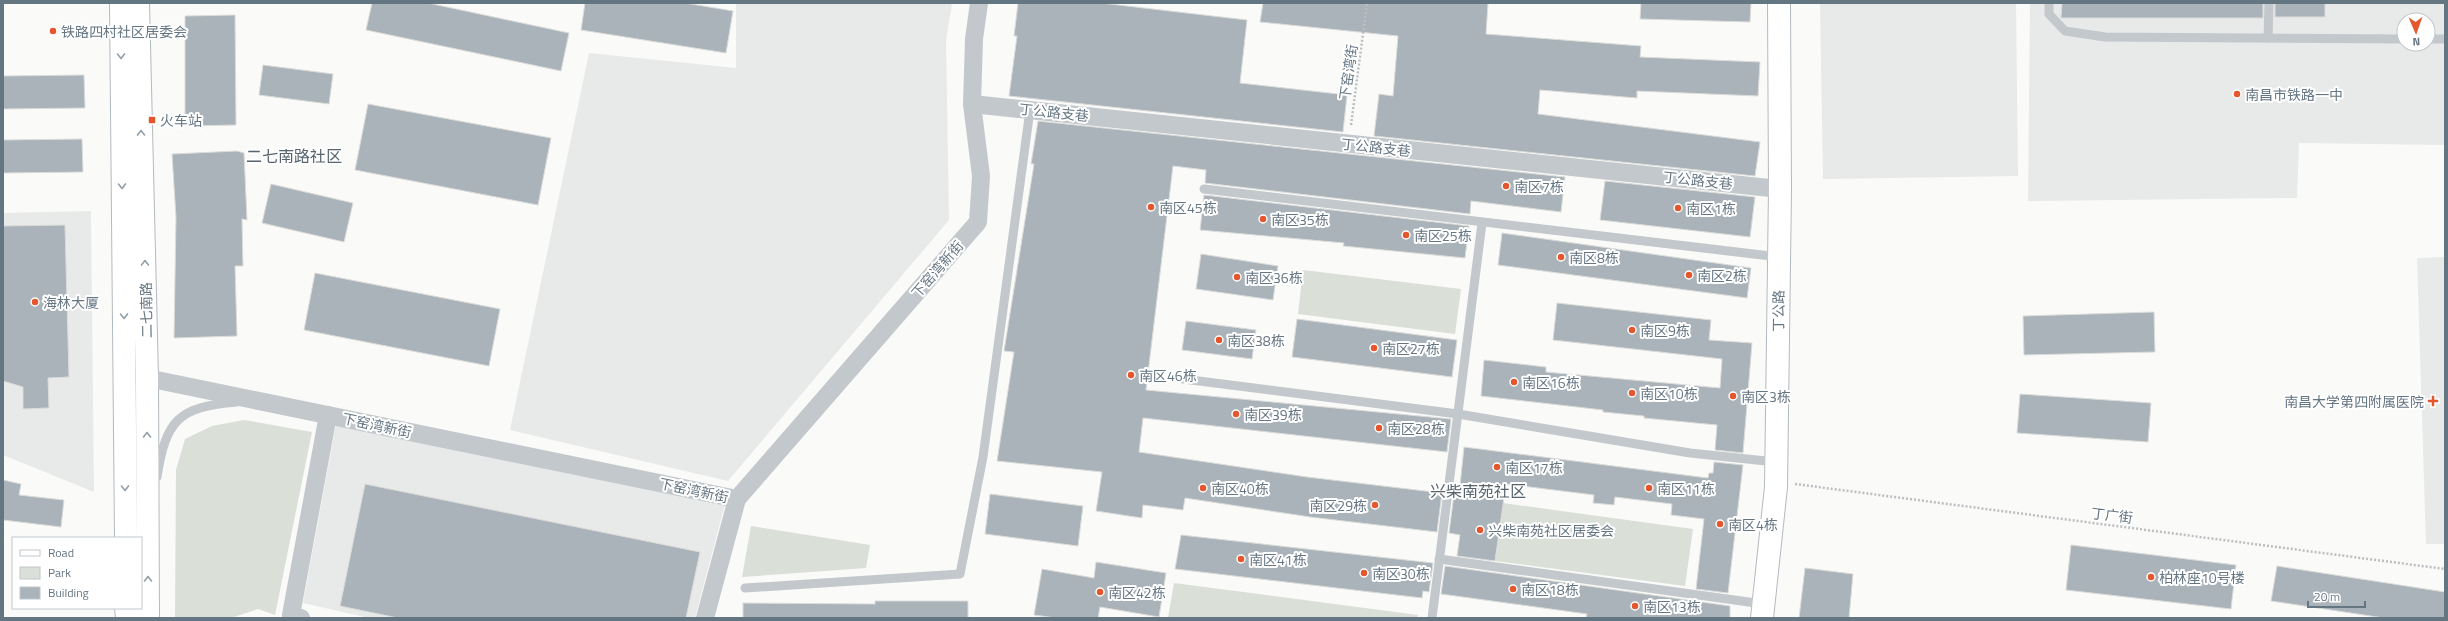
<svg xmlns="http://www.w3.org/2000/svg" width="2448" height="621" viewBox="0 0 2448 621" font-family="'Titillium Web','Noto Sans SC',sans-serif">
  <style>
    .built { fill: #e8e9e9; fill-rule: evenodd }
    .green { fill: #dadfd7 }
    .building { fill: #aab3b9; stroke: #dcdcda }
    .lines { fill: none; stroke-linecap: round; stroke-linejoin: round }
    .secondary-casing { stroke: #b3babf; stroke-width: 24 }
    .path { stroke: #bbbfc2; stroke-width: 2.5; stroke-dasharray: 2 2; stroke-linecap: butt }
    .lane { stroke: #c3c8cc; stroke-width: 9 }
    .street { stroke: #c3c8cc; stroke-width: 18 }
    .secondary { stroke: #fff; stroke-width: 22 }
    .oneway { stroke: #939fa8 }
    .poi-dot { fill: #e4572e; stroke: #fff; stroke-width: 1.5 }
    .labels { text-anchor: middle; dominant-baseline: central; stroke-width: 4; stroke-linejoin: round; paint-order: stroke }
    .poi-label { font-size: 14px; fill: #657683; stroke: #fff; text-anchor: start }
    .street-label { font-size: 14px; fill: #657683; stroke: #fff }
    .quarter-label { font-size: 16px; fill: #57646e; stroke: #fff }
  </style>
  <rect width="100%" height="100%" fill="#fafaf8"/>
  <!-- built -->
  <g class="built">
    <polygon points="736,3 952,3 946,41 949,220 728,481 510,430 589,53 736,68"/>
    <polygon points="1820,3 2016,3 2018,176 1823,179"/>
    <path d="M2030,3H2445V145L2299,143L2297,198L2028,201ZM2404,20H2428V44H2404Z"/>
    <polygon points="91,211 94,492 3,455 3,213"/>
    <polygon points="2445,257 2445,544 2426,544 2417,258"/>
    <polygon points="336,424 725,504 695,618 369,618 303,603"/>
  </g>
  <!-- green -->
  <g class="green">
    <polygon points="1303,270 1461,289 1455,334 1298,314"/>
    <polygon points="244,420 312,432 275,615 258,609 231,618 175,618 176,470 185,439 212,426"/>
    <polygon points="1503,503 1693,529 1685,586 1495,561"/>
    <polygon points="751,526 870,545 866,568 742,577"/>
    <polygon points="1174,583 1418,615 1417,618 1168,618"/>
  </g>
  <!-- building -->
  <g class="building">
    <polygon points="372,3 428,3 569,33 561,71 366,30"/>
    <polygon points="585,3 685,3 733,11 726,53 581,30"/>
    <polygon points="1018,3 1101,3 1247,20 1240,83 1347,95 1343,132 1009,96 1017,36 1014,36"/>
    <polygon points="1263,3 1488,3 1486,34 1641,46 1640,57 1760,62 1758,96 1637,91 1637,98 1540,90 1538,114 1760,142 1755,176 1374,136 1379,94 1393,96 1398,36 1260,22"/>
    <polygon points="1641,3 1751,3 1750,22 1640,19"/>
    <polygon points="2062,3 2263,3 2263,18 2061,18"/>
    <rect x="2275" y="3" width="50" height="14"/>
    <polygon points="235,15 236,125 185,126 185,16"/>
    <polygon points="263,65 333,74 329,104 259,95"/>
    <polygon points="84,75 85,108 3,109 3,76"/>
    <polygon points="368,104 551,138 538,205 355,170"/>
    <polygon points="1038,121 1565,177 1561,212 1471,201 1470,214 1205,183 1206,170 1173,166 1146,390 1451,419 1447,452 1143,418 1139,452 1307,477 1442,493 1437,532 1310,517 1185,498 1183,510 1143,505 1142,518 1096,511 1102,472 997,461 1014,352 1004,351 1034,164 1031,164"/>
    <polygon points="82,139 83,172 3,173 3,140"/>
    <polygon points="237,151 244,153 247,220 242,219 243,266 235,266 237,336 174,338 176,217 172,154"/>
    <polygon points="1605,181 1755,197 1750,237 1600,220"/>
    <polygon points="271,184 353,203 344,242 262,223"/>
    <polygon points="1204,195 1469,226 1465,258 1343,246 1344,243 1200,230"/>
    <polygon points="65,225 69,377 48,378 49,408 23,409 23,387 3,381 3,226"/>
    <polygon points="1502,233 1751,268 1747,298 1498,265"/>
    <polygon points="1201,254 1278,266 1273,300 1196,289"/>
    <polygon points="315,273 500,309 489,366 304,330"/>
    <polygon points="1557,303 1711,320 1709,340 1752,343 1743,453 1715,450 1717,425 1644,418 1644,416 1603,412 1603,410 1481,396 1484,360 1546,367 1546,372 1720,388 1722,359 1553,340"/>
    <polygon points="2154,312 2155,352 2024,355 2023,316"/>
    <polygon points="1297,319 1457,340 1452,377 1292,357"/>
    <polygon points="1186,321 1256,330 1252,359 1182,350"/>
    <polygon points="2020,394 2151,403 2148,442 2017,433"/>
    <polygon points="1464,447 1708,478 1709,473 1713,473 1714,462 1743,465 1728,593 1696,589 1704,519 1671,515 1672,504 1615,497 1614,505 1593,503 1594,495 1506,484 1495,561 1457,556 1460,535 1449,533 1454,494 1459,495"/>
    <polygon points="3,480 21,484 19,495 64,500 61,527 3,520"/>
    <polygon points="365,484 700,552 686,618 398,618 340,606"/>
    <polygon points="990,494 1083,506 1078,546 985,534"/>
    <polygon points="1181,535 1433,563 1429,592 1423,591 1422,598 1175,569"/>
    <polygon points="2071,545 2236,565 2231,609 2066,590"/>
    <polygon points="1096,562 1166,573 1159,617 1100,607 1098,618 1056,618 1034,615 1042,569 1094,578"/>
    <polygon points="1445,566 1730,606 1730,618 1586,618 1587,614 1441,594"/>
    <polygon points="2277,566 2445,592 2445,618 2384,618 2271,601"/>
    <polygon points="1805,568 1853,574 1849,618 1799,618"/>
    <polygon points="875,601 968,601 968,618 743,618 743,603 875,604"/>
  </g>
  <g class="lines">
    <!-- secondary casing -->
    <g class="secondary-casing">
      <g id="secondary">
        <polyline points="121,3 126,538"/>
        <polyline points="138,3 147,378 148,618"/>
        <polyline points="126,608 127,618"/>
        <polyline points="1762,618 1776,487 1780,189 1779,3"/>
      </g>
    </g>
    <!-- path -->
    <g class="path">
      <polyline points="1351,125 1367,3"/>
      <polyline points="1795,484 2445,569"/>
    </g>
    <!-- lane -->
    <g class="lane">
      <polyline points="2049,3 2049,14 2065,31 2105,37 2404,39"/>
      <polyline points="2268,38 2269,3"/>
      <polyline points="2428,39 2445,39"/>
      <polyline points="1204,189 1779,257"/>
      <polyline points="1183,379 1458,414 1690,453 1776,462"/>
      <path d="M157,477C166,419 179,407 237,402"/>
      <polyline points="1439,559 1763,604"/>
      <polyline points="745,588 960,574 983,457 1030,110"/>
      <polyline points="1432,618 1482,223"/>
    </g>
    <!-- street -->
    <g class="street">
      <polyline points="972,104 1780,189"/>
      <polyline points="147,378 737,499 978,222 981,176 972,104 974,39 979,3"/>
      <polyline points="301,618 291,615 328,415"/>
      <polyline points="705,618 737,499"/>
    </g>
    <!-- secondary -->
    <use href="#secondary" class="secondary"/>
  </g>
  <!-- one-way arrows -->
  <defs><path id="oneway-chevron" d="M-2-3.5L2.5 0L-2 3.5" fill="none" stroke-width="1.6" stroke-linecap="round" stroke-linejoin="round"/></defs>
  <g class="oneway">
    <use href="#oneway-chevron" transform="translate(121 56) rotate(89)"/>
    <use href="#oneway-chevron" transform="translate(141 133) rotate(-91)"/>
    <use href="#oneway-chevron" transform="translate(122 186) rotate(89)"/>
    <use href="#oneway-chevron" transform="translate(145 263) rotate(-91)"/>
    <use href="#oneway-chevron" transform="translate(124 316) rotate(89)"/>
    <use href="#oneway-chevron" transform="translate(147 435) rotate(-90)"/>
    <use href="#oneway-chevron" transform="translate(125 488) rotate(89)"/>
    <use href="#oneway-chevron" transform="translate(148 579) rotate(-90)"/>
  </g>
  <!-- markers -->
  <g class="poi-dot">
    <circle cx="53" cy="31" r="4"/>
    <circle cx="2237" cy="94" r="4"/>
    <rect x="148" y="116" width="8" height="8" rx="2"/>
    <circle cx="1506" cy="186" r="4"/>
    <circle cx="1151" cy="207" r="4"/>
    <circle cx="1678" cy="208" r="4"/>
    <circle cx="1263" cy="219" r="4"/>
    <circle cx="1406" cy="235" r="4"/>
    <circle cx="1561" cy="257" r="4"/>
    <circle cx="1689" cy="275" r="4"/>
    <circle cx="1237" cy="277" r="4"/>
    <circle cx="35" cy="302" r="4"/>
    <circle cx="1632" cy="330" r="4"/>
    <circle cx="1219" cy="340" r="4"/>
    <circle cx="1374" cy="348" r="4"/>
    <circle cx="1131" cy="375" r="4"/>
    <circle cx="1514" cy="382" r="4"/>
    <circle cx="1632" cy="393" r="4"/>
    <circle cx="1733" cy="396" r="4"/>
    <path d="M2431 395h4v4h4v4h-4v4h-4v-4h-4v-4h4z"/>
    <circle cx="1236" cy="414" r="4"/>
    <circle cx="1379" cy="428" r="4"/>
    <circle cx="1497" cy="467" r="4"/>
    <circle cx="1203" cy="488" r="4"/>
    <circle cx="1649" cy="488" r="4"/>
    <circle cx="1375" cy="505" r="4"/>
    <circle cx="1720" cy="524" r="4"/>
    <circle cx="1480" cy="530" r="4"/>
    <circle cx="1241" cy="559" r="4"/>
    <circle cx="1364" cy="573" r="4"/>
    <circle cx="2151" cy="577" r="4"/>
    <circle cx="1513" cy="589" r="4"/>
    <circle cx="1100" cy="592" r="4"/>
    <circle cx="1635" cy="606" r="4"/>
  </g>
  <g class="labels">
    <!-- poi labels -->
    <g class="poi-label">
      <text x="61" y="31">铁路四村社区居委会</text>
      <text x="2245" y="94">南昌市铁路一中</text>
      <text x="160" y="120">火车站</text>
      <text x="1514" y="186">南区7栋</text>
      <text x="1159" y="207">南区45栋</text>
      <text x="1686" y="208">南区1栋</text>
      <text x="1271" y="219">南区35栋</text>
      <text x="1414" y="235">南区25栋</text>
      <text x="1569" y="257">南区8栋</text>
      <text x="1697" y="275">南区2栋</text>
      <text x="1245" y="277">南区36栋</text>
      <text x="43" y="302">海林大厦</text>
      <text x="1640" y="330">南区9栋</text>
      <text x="1227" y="340">南区38栋</text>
      <text x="1382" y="348">南区27栋</text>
      <text x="1139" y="375">南区46栋</text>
      <text x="1522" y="382">南区16栋</text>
      <text x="1640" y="393">南区10栋</text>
      <text x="1741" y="396">南区3栋</text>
      <text x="2424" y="401" text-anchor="end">南昌大学第四附属医院</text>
      <text x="1244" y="414">南区39栋</text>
      <text x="1387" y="428">南区28栋</text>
      <text x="1505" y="467">南区17栋</text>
      <text x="1211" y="488">南区40栋</text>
      <text x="1657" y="488">南区11栋</text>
      <text x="1367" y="505" text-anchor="end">南区29栋</text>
      <text x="1728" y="524">南区4栋</text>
      <text x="1488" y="530">兴柴南苑社区居委会</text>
      <text x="1249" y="559">南区41栋</text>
      <text x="1372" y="573">南区30栋</text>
      <text x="2159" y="577">柏林座10号楼</text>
      <text x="1521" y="589">南区18栋</text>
      <text x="1108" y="592">南区42栋</text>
      <text x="1643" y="606">南区13栋</text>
    </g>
    <!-- street labels -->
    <g class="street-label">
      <text transform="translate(1348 72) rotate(-82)">下窑湾街</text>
      <text transform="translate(1054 112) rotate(6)">丁公路支巷</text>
      <text transform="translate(1376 147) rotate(6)">丁公路支巷</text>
      <text transform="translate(1698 180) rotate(6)">丁公路支巷</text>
      <text transform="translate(937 269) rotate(-49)">下窑湾新街</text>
      <text transform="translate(146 310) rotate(-91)">二七南路</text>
      <text transform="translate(1778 311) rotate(-89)">丁公路</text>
      <text transform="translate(377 425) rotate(12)">下窑湾新街</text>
      <text transform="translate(694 490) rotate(12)">下窑湾新街</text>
      <text transform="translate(2112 515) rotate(7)">丁广街</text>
    </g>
    <!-- quarter labels -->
    <g class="quarter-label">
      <text x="294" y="156">二七南路社区</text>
      <text x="1478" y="491">兴柴南苑社区</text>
    </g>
  </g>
  <!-- border -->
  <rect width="2448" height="621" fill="none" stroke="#657683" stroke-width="8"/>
  <!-- legend -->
  <rect x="12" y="537" width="130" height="72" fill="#ffffff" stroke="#c1c8cd"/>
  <rect x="20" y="550" width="20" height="6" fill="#ffffff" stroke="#c1c8cd"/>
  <text x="48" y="557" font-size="12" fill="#657683">Road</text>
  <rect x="20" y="567" width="20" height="12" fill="#dadfd7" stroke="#c1c8cd"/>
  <text x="48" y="577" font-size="12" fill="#657683">Park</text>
  <rect x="20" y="587" width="20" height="12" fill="#aab3b9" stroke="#c1c8cd"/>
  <text x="48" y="597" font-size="12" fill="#657683">Building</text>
  <!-- north arrow -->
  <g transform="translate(2416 32) rotate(178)"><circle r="19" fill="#ffffff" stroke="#c1c8cd"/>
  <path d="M0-3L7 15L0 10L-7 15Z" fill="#e4572e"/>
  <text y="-6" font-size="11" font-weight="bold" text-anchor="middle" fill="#657683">N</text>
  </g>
  <!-- scale -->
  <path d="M2308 601v6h57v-6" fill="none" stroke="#657683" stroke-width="2"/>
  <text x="2314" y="601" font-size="12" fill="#657683" stroke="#ffffff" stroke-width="3" paint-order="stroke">20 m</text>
</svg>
